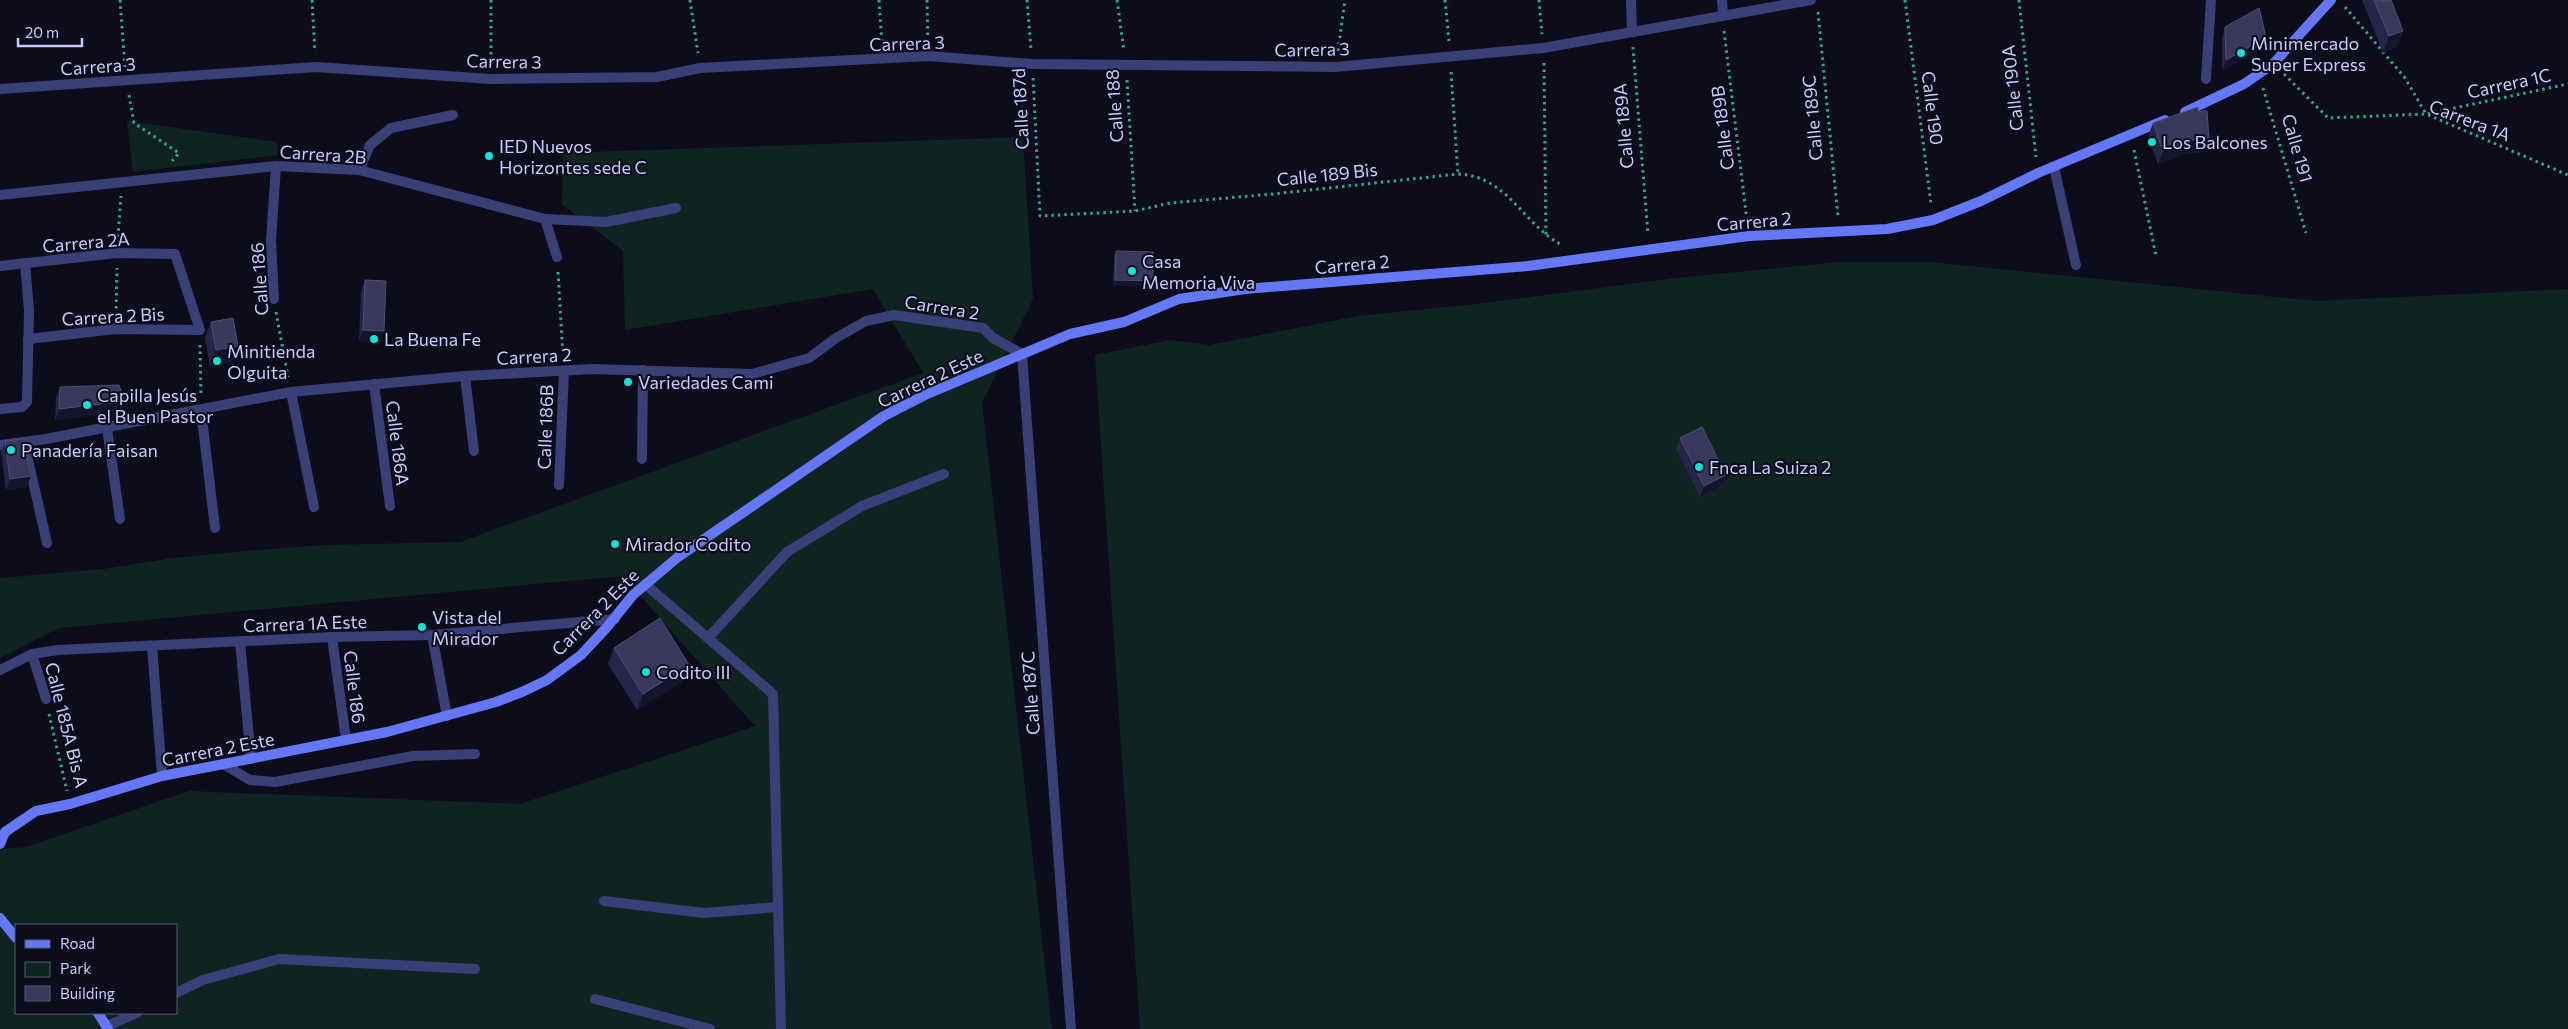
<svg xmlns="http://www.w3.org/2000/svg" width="2568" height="1029" viewBox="0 0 2568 1029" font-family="Commissioner,sans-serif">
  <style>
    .green { fill: #0f2420; fill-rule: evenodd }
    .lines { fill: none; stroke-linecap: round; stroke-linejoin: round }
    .path { stroke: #32a78d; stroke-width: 3; stroke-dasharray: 2.5 4; stroke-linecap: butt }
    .service { stroke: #394078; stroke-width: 10 }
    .minor { stroke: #394078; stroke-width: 10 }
    .secondary { stroke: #6478f7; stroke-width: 10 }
    .wall { fill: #262549 }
    .shaded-wall { fill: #14142e }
    .building { fill: #38375c; stroke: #4e4e75 }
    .poi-dot { fill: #0be5d9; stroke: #0c0c1b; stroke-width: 2 }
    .labels { text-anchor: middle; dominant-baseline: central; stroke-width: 4; stroke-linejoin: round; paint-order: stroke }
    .street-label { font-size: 18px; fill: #c8cbfc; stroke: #0c0c1b }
    .poi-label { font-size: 18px; fill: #c8cbfc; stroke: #0c0c1b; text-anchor: start }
  </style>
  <rect width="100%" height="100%" fill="#0c0c1b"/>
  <!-- green -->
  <g class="green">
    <polygon points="127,121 277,142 278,155 133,172"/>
    <path d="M1023,137L1033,299L982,402L1052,1029H0V849L26,847L189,791L520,804L755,726L623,576L59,628L0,658V578L103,569L173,558L257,550L325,545L460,542L923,373L873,289L625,330L623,251L562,204L563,153ZM16,925H176V1013H16Z"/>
    <polygon points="1838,262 1931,262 2316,301 2568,289 2568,1029 1140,1029 1095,355 1170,340 1209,345 1358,316 1476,304 1676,278"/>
  </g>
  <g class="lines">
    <!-- path -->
    <g class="path">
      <polyline points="120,0 125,67"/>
      <polyline points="312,0 315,52"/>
      <polyline points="491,0 491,64"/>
      <polyline points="690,0 698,53"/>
      <polyline points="879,0 882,44"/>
      <polyline points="927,0 928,42"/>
      <polyline points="1027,0 1031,49"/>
      <polyline points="1117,0 1124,51"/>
      <polyline points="1445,0 1449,41"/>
      <polyline points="1539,0 1542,34"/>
      <polyline points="1905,0 1931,204"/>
      <polyline points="2019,0 2036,157"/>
      <polyline points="2345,7 2405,78 2426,114 2568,84"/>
      <polyline points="1818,12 1838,217"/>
      <polyline points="1724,31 1747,221"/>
      <polyline points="1633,47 1648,235"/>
      <polyline points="1338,51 1345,0"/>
      <polyline points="1544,63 1546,237"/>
      <polyline points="1451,72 1458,174"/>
      <polyline points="2284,74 2328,118 2426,114 2568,175"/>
      <path d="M1033,78L1040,216L1135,211L1170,203L1273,194L1458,174C1508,176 1523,225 1562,245"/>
      <polyline points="1127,80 1135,211"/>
      <polyline points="2263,88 2306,233"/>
      <polyline points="129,95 134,123 179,153 172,161"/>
      <polyline points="2134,150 2156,256"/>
      <polyline points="118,237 121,196"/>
      <polyline points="558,272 563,356"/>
      <polyline points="276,312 288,377"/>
      <polyline points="116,315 117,268"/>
      <polyline points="200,345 201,394"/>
      <polyline points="49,714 67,791"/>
    </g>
    <!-- service -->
    <g class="service">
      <polyline points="359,170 370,145 391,128 453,115"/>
      <polyline points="545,219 606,222 676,208"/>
      <polyline points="645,584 773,694 781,1029"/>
      <polyline points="708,638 787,552 862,506 944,474"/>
      <polyline points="223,764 250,780 275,782 413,756 475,754"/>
      <polyline points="604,901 704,913 778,907"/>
      <polyline points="176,993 203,980 279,959 475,969"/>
      <polyline points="595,999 710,1029"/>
      <polyline points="107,1026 137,1013"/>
    </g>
    <!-- minor -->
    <g class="minor">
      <polyline points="1631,0 1632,32"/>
      <polyline points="1722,0 1723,16"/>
      <polyline points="2206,79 2211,0"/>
      <polyline points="0,89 316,67 491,79 657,77 700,68 928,56 1032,64 1336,67 1543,48 1811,0"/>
      <polyline points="2054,167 2076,265"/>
      <polyline points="0,195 276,166 359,170 545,219 557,257"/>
      <polyline points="0,266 117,253 175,254 200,330 116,329 28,339"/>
      <polyline points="274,299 271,240 276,166"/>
      <polyline points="465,376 474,451"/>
      <polyline points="374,384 390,506"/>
      <polyline points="291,392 314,507"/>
      <polyline points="0,409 22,407 27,402 29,310 25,263"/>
      <polyline points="201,410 215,528"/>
      <polyline points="107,428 120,519"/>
      <polyline points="24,442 47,543"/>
      <polyline points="0,445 46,439 291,392 465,376 592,369 752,374 809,358 836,338 866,321 894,315 983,328 993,338 1022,354 1071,1029"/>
      <polyline points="642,459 643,370"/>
      <polyline points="559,485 564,371"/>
      <polyline points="432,635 447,716"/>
      <polyline points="332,637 346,740"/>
      <polyline points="240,642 251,759"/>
      <polyline points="152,646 162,776"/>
      <polyline points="32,654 46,699"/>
      <polyline points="0,670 32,654 58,650 332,637 432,635 615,619"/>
    </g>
    <!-- secondary -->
    <g class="secondary">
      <polyline points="2185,112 2244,84 2273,64 2331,0"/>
      <polyline points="0,844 5,832 36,811 70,804 162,776 387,732 496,702 522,692 547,680 581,655 607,627 633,595 678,557 884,416 925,395 1070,334 1124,322 1179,299 1245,289 1528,266 1749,236 1887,229 1933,220 1981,201 2038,173 2165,120"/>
      <polyline points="0,918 16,938"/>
      <polyline points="98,1013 108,1029"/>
    </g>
  </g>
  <!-- wall -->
  <g class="wall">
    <polygon points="2362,0 2391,0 2403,31 2397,47 2383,53"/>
    <polygon points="2225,27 2262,48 2222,71 2222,38"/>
    <polygon points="2198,111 2209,138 2204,152 2188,153 2158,164 2148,137 2153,123"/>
    <polygon points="1116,251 1151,286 1113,285 1114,257"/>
    <polygon points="365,280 380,342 359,341 361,291"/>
    <polygon points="211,322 238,346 232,362 210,366 205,338"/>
    <polygon points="60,387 125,401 121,412 55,420 56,398"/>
    <polygon points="1680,438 1722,486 1700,497 1676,449"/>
    <polygon points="5,441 27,487 6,490 1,452"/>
    <polygon points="614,648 683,681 637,710 608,664"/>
  </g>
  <!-- shaded-wall -->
  <g class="shaded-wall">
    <polygon points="2403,31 2397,47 2383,53 2389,36"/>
    <polygon points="2266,37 2262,48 2222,71 2226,60"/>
    <polygon points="2209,138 2204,152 2188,153 2158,164 2163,151 2193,140"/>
    <polygon points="1115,280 1153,281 1151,286 1113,285"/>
    <polygon points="363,330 384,331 380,342 359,341"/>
    <polygon points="238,346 232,362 210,366 216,350"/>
    <polygon points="125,401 121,412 55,420 59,409"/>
    <polygon points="1726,475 1722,486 1700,497 1704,486"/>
    <polygon points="31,476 27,487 6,490 10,479"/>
    <polygon points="689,665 683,681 637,710 643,694"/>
  </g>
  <!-- building -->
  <g class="building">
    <polygon points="2374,0 2391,0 2403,31 2389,36"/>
    <polygon points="2259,8 2266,37 2226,60 2225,27"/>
    <polygon points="2198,107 2198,111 2207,111 2209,138 2193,140 2163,151 2153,123"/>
    <polygon points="1116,251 1153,252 1153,281 1115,280"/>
    <polygon points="365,280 386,281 384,331 363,330"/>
    <polygon points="233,318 238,346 216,350 211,322"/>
    <polygon points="119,385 125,401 59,409 60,387"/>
    <polygon points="1702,427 1726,475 1704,486 1680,438"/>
    <polygon points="23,439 31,476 10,479 5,441"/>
    <polygon points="660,618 689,665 643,694 614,648"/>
  </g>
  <!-- markers -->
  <g class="poi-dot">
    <circle cx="2241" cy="53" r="5"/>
    <circle cx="2152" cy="142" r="5"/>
    <circle cx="489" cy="156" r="5"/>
    <circle cx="1132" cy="271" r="5"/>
    <circle cx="374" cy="339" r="5"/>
    <circle cx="217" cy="361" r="5"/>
    <circle cx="628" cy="382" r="5"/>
    <circle cx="87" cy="405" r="5"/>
    <circle cx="11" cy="450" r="5"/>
    <circle cx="1699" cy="467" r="5"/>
    <circle cx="615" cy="544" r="5"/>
    <circle cx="422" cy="627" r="5"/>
    <circle cx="646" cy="672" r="5"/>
  </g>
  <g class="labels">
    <!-- street labels -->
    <g class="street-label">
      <text transform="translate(907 43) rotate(-2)">Carrera 3</text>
      <text transform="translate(1312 49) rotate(-1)">Carrera 3</text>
      <text transform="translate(504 61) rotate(1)">Carrera 3</text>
      <text transform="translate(98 66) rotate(-4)">Carrera 3</text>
      <text transform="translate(2509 83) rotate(-12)">Carrera 1C</text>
      <text transform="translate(2012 88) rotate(-96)">Calle 190A</text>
      <text transform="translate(1114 106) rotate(-94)">Calle 188</text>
      <text transform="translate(1933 108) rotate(83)">Calle 190</text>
      <text transform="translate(1020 109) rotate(-93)">Calle 187d</text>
      <text transform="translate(1812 118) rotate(-95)">Calle 189C</text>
      <text transform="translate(2470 120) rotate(21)">Carrera 1A</text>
      <text transform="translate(1623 126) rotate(-95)">Calle 189A</text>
      <text transform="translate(1722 128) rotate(-97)">Calle 189B</text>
      <text transform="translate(2298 148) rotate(74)">Calle 191</text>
      <text transform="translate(323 154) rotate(4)">Carrera 2B</text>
      <text transform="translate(1327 174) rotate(-6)">Calle 189 Bis</text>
      <text transform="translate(1754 221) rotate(-5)">Carrera 2</text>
      <text transform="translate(86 242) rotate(-5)">Carrera 2A</text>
      <text transform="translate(1352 264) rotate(-5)">Carrera 2</text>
      <text transform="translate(259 279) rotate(-94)">Calle 186</text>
      <text transform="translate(942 307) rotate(9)">Carrera 2</text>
      <text transform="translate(113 316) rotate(-3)">Carrera 2 Bis</text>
      <text transform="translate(534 356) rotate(-3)">Carrera 2</text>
      <text transform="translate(930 378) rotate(-25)">Carrera 2 Este</text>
      <text transform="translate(545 427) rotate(-88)">Calle 186B</text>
      <text transform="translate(398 443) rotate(83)">Calle 186A</text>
      <text transform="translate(595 612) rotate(-45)">Carrera 2 Este</text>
      <text transform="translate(305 623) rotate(-2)">Carrera 1A Este</text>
      <text transform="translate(355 687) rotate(83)">Calle 186</text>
      <text transform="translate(1030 693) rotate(-94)">Calle 187C</text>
      <text transform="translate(67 725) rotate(76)">Calle 185A Bis A</text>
      <text transform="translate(218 749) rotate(-11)">Carrera 2 Este</text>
    </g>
    <!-- poi labels -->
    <g class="poi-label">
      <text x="2251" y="43">Minimercado<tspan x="2251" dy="21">Super Express</tspan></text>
      <text x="2162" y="142">Los Balcones</text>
      <text x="499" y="146">IED Nuevos<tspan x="499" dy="21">Horizontes sede C</tspan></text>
      <text x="1142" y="261">Casa<tspan x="1142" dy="21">Memoria Viva</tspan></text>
      <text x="384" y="339">La Buena Fe</text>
      <text x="227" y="351">Minitienda<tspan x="227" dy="21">Olguita</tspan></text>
      <text x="638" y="382">Variedades Cami</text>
      <text x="97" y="395">Capilla Jesús<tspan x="97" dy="21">el Buen Pastor</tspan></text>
      <text x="21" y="450">Panadería Faisan</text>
      <text x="1709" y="467">Fnca La Suiza 2</text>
      <text x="625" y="544">Mirador Codito</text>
      <text x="432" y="617">Vista del<tspan x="432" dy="21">Mirador</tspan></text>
      <text x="656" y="672">Codito III</text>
    </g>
  </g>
  <!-- legend -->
  <rect x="15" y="924" width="162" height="90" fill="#0c0c1b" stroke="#575875"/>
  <rect x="25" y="940" width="25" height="8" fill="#6478f7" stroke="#575875"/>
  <text x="60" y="949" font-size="15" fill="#c8cbfc">Road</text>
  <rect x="25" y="962" width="25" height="15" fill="#0f2420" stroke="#575875"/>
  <text x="60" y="974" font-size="15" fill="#c8cbfc">Park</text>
  <rect x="25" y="986" width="25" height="15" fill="#38375c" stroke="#575875"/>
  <text x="60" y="999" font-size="15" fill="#c8cbfc">Building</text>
  <!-- scale -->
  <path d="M18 38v8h64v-8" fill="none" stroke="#c8cbfc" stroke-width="2.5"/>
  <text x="25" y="38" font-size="15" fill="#c8cbfc" stroke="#0c0c1b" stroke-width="4" paint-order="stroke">20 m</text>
</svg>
